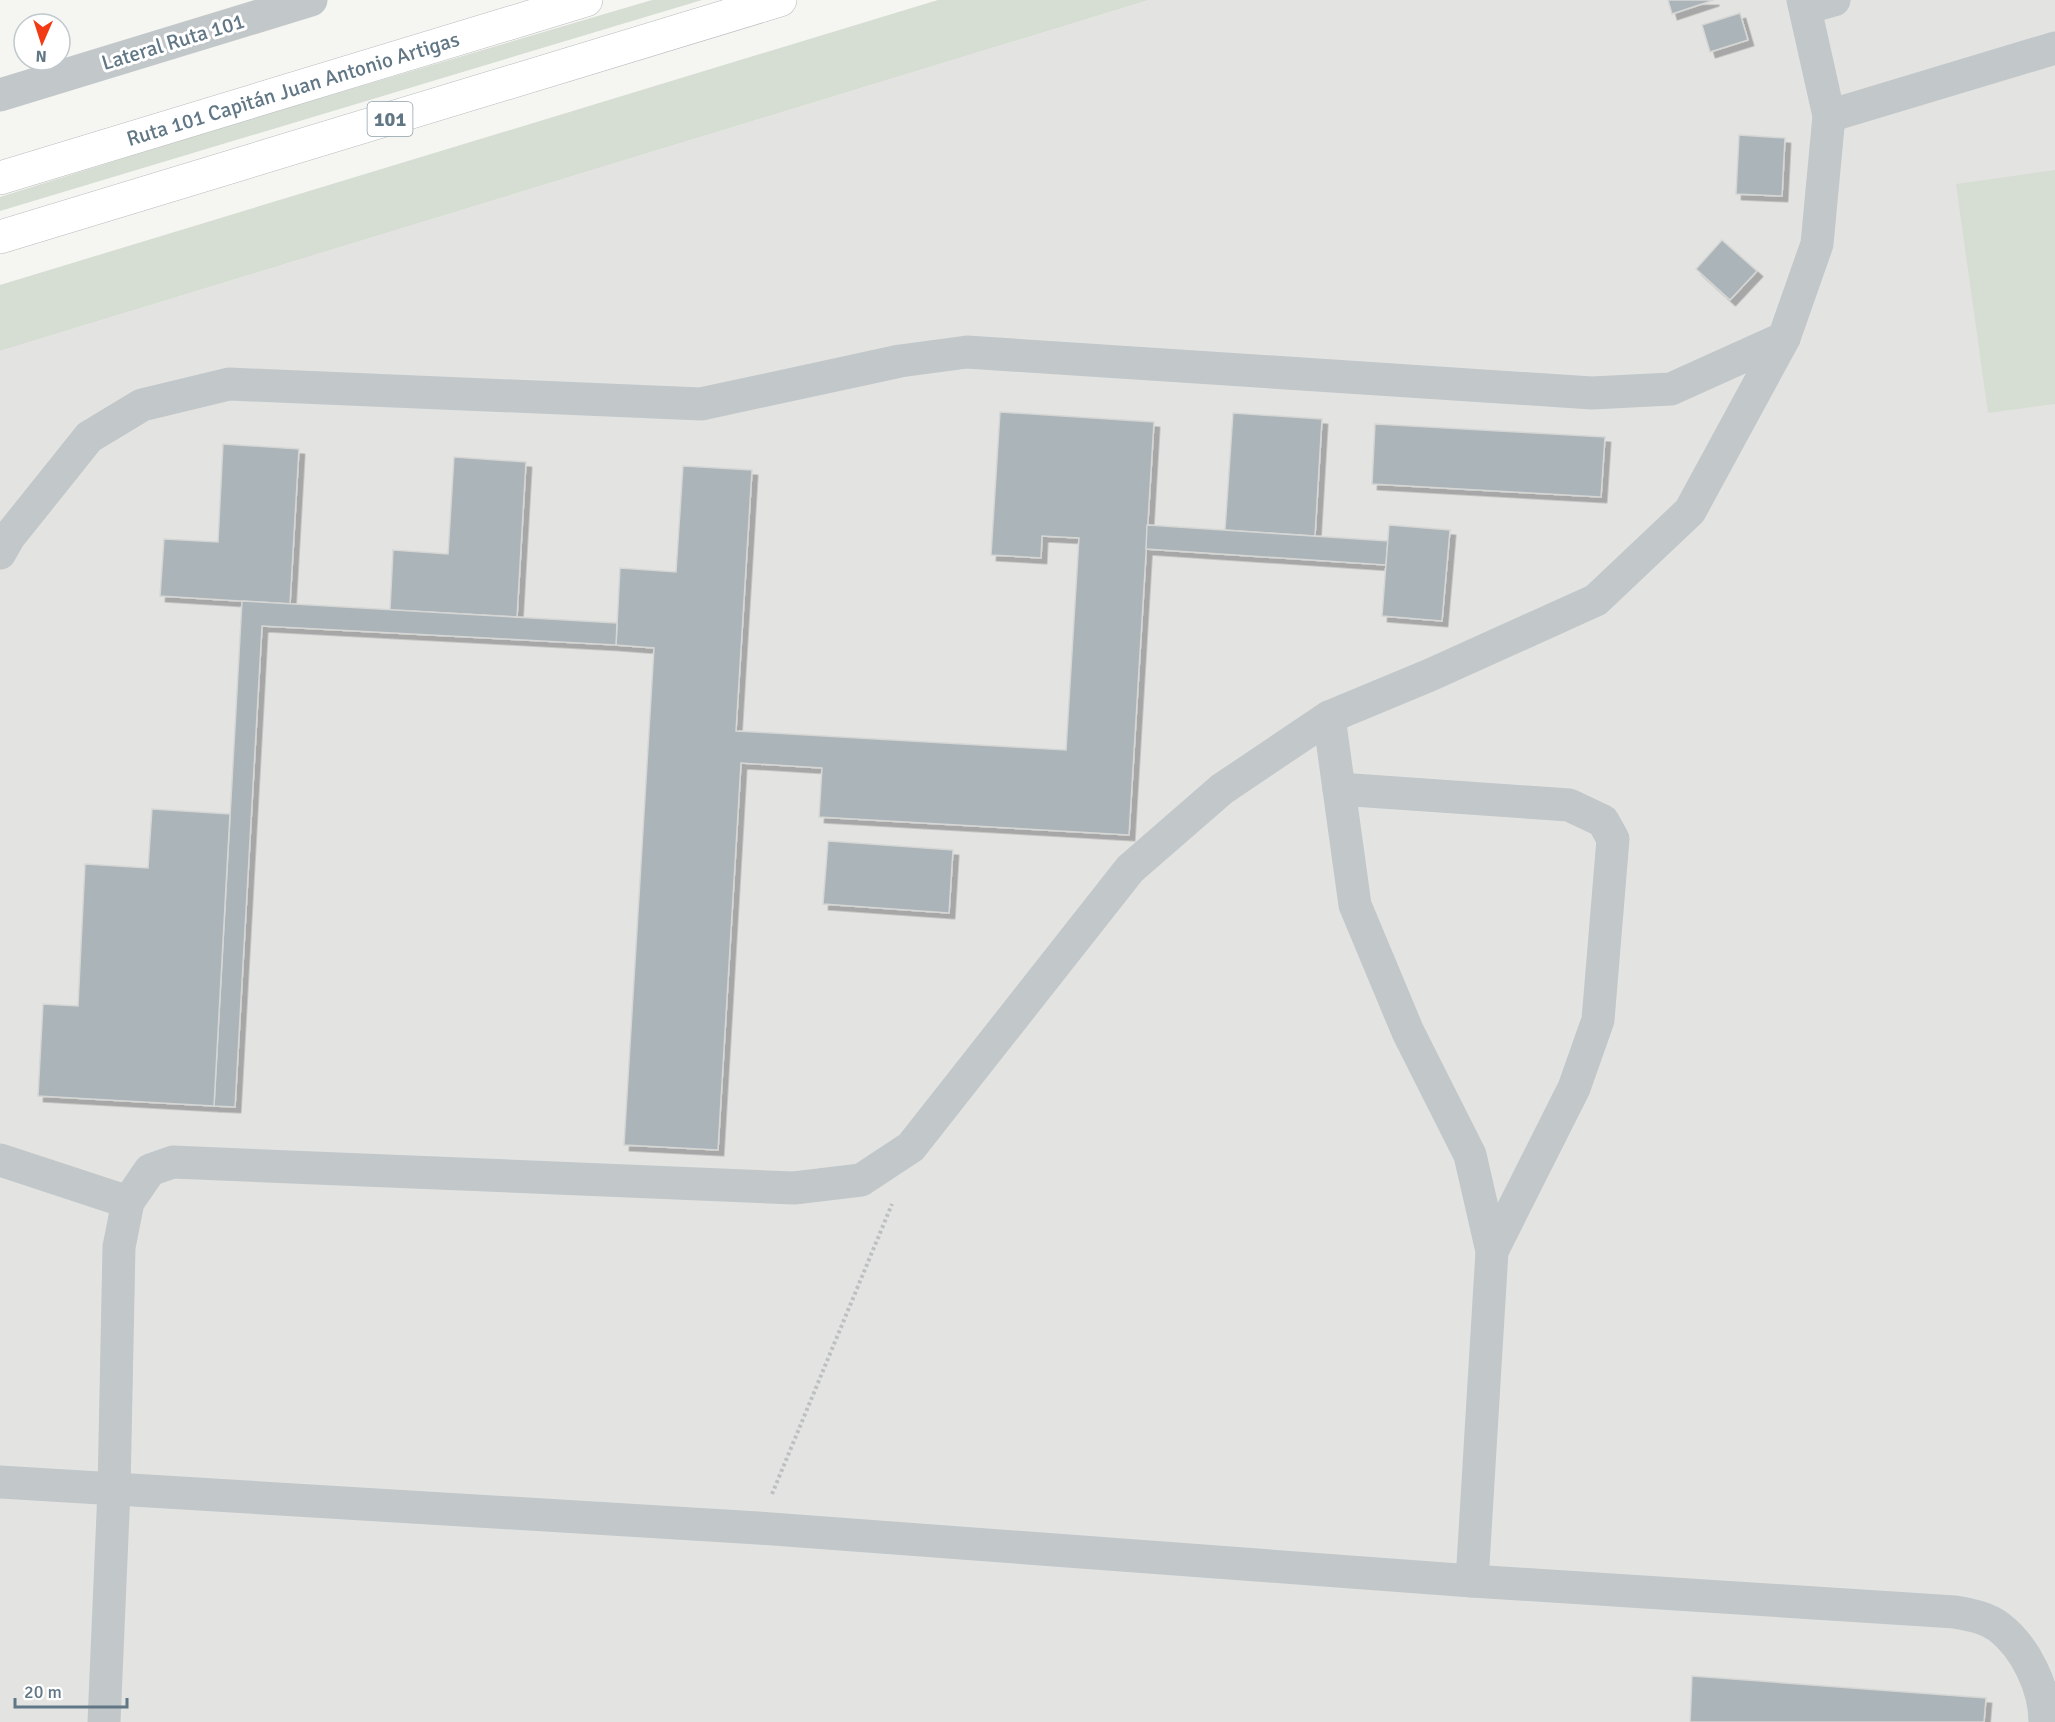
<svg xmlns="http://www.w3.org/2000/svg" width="2055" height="1722" viewBox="0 0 2055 1722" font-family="Signika,sans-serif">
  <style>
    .built { fill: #e3e4e2 }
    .green { fill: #d6ddd2 }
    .building { fill: #aab4b9; stroke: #d6d6d4; stroke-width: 1.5; filter: url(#shadow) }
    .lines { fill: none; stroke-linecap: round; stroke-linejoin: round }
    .highway-casing { stroke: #b6babd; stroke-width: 34 }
    .path { stroke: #bdc0c2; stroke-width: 4; stroke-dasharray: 3 3; stroke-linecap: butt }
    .minor { stroke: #c2c7ca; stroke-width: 33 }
    .highway { stroke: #fff; stroke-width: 33 }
    .labels { text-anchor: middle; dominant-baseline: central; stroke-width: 6; stroke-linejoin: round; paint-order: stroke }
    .shield { fill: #fff; stroke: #90a0aa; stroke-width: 1.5 }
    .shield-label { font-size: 20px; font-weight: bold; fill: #617785 }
    .street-label { font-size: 21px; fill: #617785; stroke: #fff }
  </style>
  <defs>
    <filter id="shadow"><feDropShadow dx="5.5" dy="5.5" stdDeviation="0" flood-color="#0004"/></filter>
  </defs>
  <rect width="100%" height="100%" fill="#f5f5f1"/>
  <!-- built -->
  <polygon class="built" points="1149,0 2055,0 2055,1722 0,1722 0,351"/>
  <!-- green -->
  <g class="green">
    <polygon points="652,0 702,0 0,211 0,197 236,123"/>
    <polygon points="938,0 1149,0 0,351 0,285"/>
    <polygon points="2055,170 2055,404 1988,413 1956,184"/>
  </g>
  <!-- building -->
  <g class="building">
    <polygon points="1668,0 1714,0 1672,14"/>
    <polygon points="1740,13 1748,40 1710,52 1702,25"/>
    <polygon points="1739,135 1785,138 1782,196 1736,194"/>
    <polygon points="1722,240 1757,271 1730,300 1696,269"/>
    <polygon points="1000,412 1154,422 1129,835 819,817 822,768 741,763 718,1150 624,1145 654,648 616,645 620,568 676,572 683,466 752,470 736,731 1066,750 1079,538 1042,536 1041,558 991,555"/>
    <polygon points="1233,413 1322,419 1315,536 1225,530"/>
    <polygon points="1375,424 1605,437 1601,497 1372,484"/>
    <polygon points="223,444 299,449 290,604 160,596 164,539 218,542"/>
    <polygon points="454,457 526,462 517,617 390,610 393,550 448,554"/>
    <polygon points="1147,525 1388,541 1386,565 1146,549"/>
    <polygon points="1389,525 1450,530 1442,621 1382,616"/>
    <polygon points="242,601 617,623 616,645 262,626 235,1107 214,1106"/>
    <polygon points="152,809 230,814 214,1106 38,1096 43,1004 78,1006 85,864 148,868"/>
    <polygon points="828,841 953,850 949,913 823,904"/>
    <polygon points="1692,1676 1986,1698 1984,1722 1690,1722"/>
  </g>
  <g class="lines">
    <!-- highway casing -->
    <g class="highway-casing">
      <g id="highway">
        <polyline points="0,178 586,0"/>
        <polyline points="0,237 780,0"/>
      </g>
    </g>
    <!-- path -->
    <polyline class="path" points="772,1494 892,1204"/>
    <!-- minor -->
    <g class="minor">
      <polyline points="1806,8 1834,0"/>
      <polyline points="0,95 311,0"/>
      <polyline points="1829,116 2055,48"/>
      <polyline points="0,553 9,537 89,437 142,405 229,384 701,404 900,361 967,352 1592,393 1671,389 1784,338"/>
      <polyline points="1329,717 1355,905 1408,1032 1470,1155 1492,1251 1472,1581"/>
      <polyline points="1339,789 1569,805 1603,821 1613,839 1598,1020 1574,1088 1492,1251"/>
      <polyline points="0,1160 128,1202"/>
      <path d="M0,1482L758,1528L1472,1581L1955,1612C1970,1615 1986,1617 1999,1627C2026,1648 2045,1688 2045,1722"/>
      <polyline points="104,1722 114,1490 119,1247 128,1202 150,1170 173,1162 794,1188 861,1180 911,1147 1130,869 1222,789 1329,717 1430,675 1596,600 1690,511 1784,338 1817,244 1829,116 1803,0"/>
    </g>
    <!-- highway -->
    <use href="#highway" class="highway"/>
  </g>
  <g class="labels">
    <!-- shield labels -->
    <rect class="shield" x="367.5" y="102" width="45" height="34" rx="4.5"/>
    <g class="shield-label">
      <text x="390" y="119">101</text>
    </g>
    <!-- street labels -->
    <g class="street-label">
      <text transform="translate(173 42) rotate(-17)">Lateral Ruta 101</text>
      <text transform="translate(293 89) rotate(-17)">Ruta 101 Capitán Juan Antonio Artigas</text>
    </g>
  </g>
  <!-- north arrow -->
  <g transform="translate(42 42) rotate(183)"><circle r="28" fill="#ffffff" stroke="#c0c9ce" stroke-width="1.5"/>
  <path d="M0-4.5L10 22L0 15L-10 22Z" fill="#f23b14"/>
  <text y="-9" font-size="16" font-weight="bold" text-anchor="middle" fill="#617785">N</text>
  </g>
  <!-- scale -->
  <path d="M15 1698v9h112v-9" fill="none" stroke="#617785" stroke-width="3"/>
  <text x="24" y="1698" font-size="18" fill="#617785" stroke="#ffffff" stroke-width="4.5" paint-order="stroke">20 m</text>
</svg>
